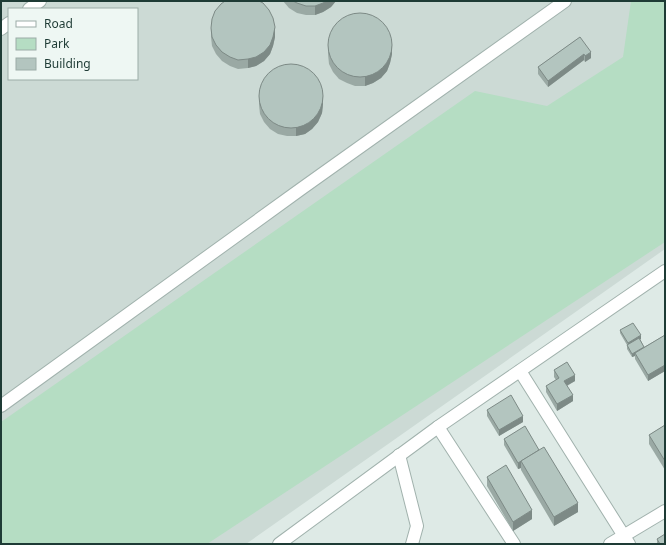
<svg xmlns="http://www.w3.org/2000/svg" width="666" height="545" viewBox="0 0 666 545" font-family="'Noto Sans',sans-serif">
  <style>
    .built { fill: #ccdad5; fill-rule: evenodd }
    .green { fill: #b5ddc3 }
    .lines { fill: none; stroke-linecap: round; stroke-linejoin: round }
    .minor-casing { stroke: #a1b2ad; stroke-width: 14 }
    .minor { stroke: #fff; stroke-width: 12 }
    .wall { fill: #9aa9a4 }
    .shaded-wall { fill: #7d8a86 }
    .building { fill: #b3c5bf; stroke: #7d8a86 }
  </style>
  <rect width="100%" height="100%" fill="#deeae6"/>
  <!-- built -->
  <path class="built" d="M1,1H665V249L246,544H1ZM9,9H137V79H9Z"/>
  <!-- green -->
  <polygon class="green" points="631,1 665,1 665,242 207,544 1,544 1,422 475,91 547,106 623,57"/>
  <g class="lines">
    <!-- minor casing -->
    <g class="minor-casing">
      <g id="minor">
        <polyline points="29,9 40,1"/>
        <polyline points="1,29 9,23"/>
        <polyline points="520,371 629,544"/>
        <polyline points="1,406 301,189 565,1"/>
        <polyline points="438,427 514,544"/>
        <polyline points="399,455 417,526 412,544"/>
        <polyline points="279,544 438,427 665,271"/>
        <polyline points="610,544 665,511"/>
      </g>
    </g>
    <!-- minor -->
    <use href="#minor" class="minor"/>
  </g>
  <!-- wall -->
  <g class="wall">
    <polygon points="283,1 336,1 331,7 323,12 315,15 306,15 297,13 289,8"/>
    <polygon points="211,28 275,37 273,46 270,54 264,61 256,66 248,68 238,69 230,66 222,61 216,54 212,46 211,37"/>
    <polygon points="580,37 591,58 585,62 584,60 548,87 538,74 538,67"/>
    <polygon points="328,45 392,54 390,63 387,71 381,78 373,83 365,86 355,86 347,83 339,79 333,72 329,64 328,54"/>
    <polygon points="259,96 323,104 322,113 318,122 312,129 305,134 296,136 287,136 278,134 270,129 264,122 260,114 259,105"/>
    <polygon points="620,330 641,339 640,339 644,347 665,335 665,371 648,381 635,359 635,356 632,357 627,349 627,345 620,333"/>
    <polygon points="554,370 575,381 567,386 573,401 557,411 546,392 546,386 556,380 554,377"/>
    <polygon points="487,410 523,422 499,436 487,416"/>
    <polygon points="665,425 665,470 649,444 649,435"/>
    <polygon points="504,439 539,450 578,512 554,526 521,470 521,468 518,469 504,445"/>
    <polygon points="487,477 532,519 513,531 487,486"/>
    <polygon points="657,539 665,544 657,544"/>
  </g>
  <!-- shaded-wall -->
  <g class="shaded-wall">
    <polygon points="327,1 336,1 331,7 323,12 315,15 315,6"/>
    <polygon points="275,27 275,37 273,46 270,54 264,61 256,66 248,68 248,59"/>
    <polygon points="392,45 392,54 390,63 387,71 381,78 373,83 365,86 365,77"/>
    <polygon points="591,52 591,58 585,62 585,56"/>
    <polygon points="584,54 584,60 548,87 548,81"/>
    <polygon points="323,95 323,104 322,113 318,122 312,129 305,134 296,136 296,127"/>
    <polygon points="641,335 641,339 628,346 628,343"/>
    <polygon points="644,347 635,353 635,356 632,357 632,354"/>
    <polygon points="665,365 665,371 648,381 648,375"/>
    <polygon points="575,375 575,381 564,387 564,381"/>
    <polygon points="573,395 573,401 557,411 557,404"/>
    <polygon points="523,416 523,422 499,436 499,430"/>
    <polygon points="521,461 521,468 518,469 518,463"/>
    <polygon points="578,503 578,512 554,526 554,517"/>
    <polygon points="532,510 532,519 513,531 513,522"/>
  </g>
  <!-- building -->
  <g class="building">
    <polygon points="225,1 259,1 263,3 269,10 273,18 275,27 273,37 270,45 264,52 256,57 248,59 238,60 230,57 222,52 216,45 212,37 211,28 212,19 215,11 221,4"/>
    <polygon points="293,1 327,1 323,3 315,6 306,6 297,3"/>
    <circle cx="360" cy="45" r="32"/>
    <polygon points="580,37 591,52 585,56 584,54 548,81 538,67"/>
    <circle cx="291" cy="96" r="32"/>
    <polygon points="633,323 641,335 628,343 620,330"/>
    <polygon points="665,335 665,365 648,375 635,353"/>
    <polygon points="639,338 644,347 632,354 627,345"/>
    <polygon points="567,362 575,375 564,381 573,395 557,404 546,386 559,378 554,370"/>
    <polygon points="511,395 523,416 499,430 487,410"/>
    <polygon points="665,425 665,461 649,435"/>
    <polygon points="525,426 539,450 518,463 504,439"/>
    <polygon points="544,447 578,503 554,517 521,461"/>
    <polygon points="506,465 532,510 513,522 487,477"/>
    <polygon points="665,534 665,544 660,544 657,539"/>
  </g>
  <!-- border -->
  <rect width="666" height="545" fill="none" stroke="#1e3b35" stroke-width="4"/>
  <!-- legend -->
  <rect x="8" y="8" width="130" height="72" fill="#eef7f3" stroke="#9baca7"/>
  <rect x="16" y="21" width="20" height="6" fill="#ffffff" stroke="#9baca7"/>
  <text x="44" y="28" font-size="12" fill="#1e3b35">Road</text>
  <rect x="16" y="38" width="20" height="12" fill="#b5ddc3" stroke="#9baca7"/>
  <text x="44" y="48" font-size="12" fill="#1e3b35">Park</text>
  <rect x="16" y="58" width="20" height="12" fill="#b3c5bf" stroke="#9baca7"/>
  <text x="44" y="68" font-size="12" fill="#1e3b35">Building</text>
</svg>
